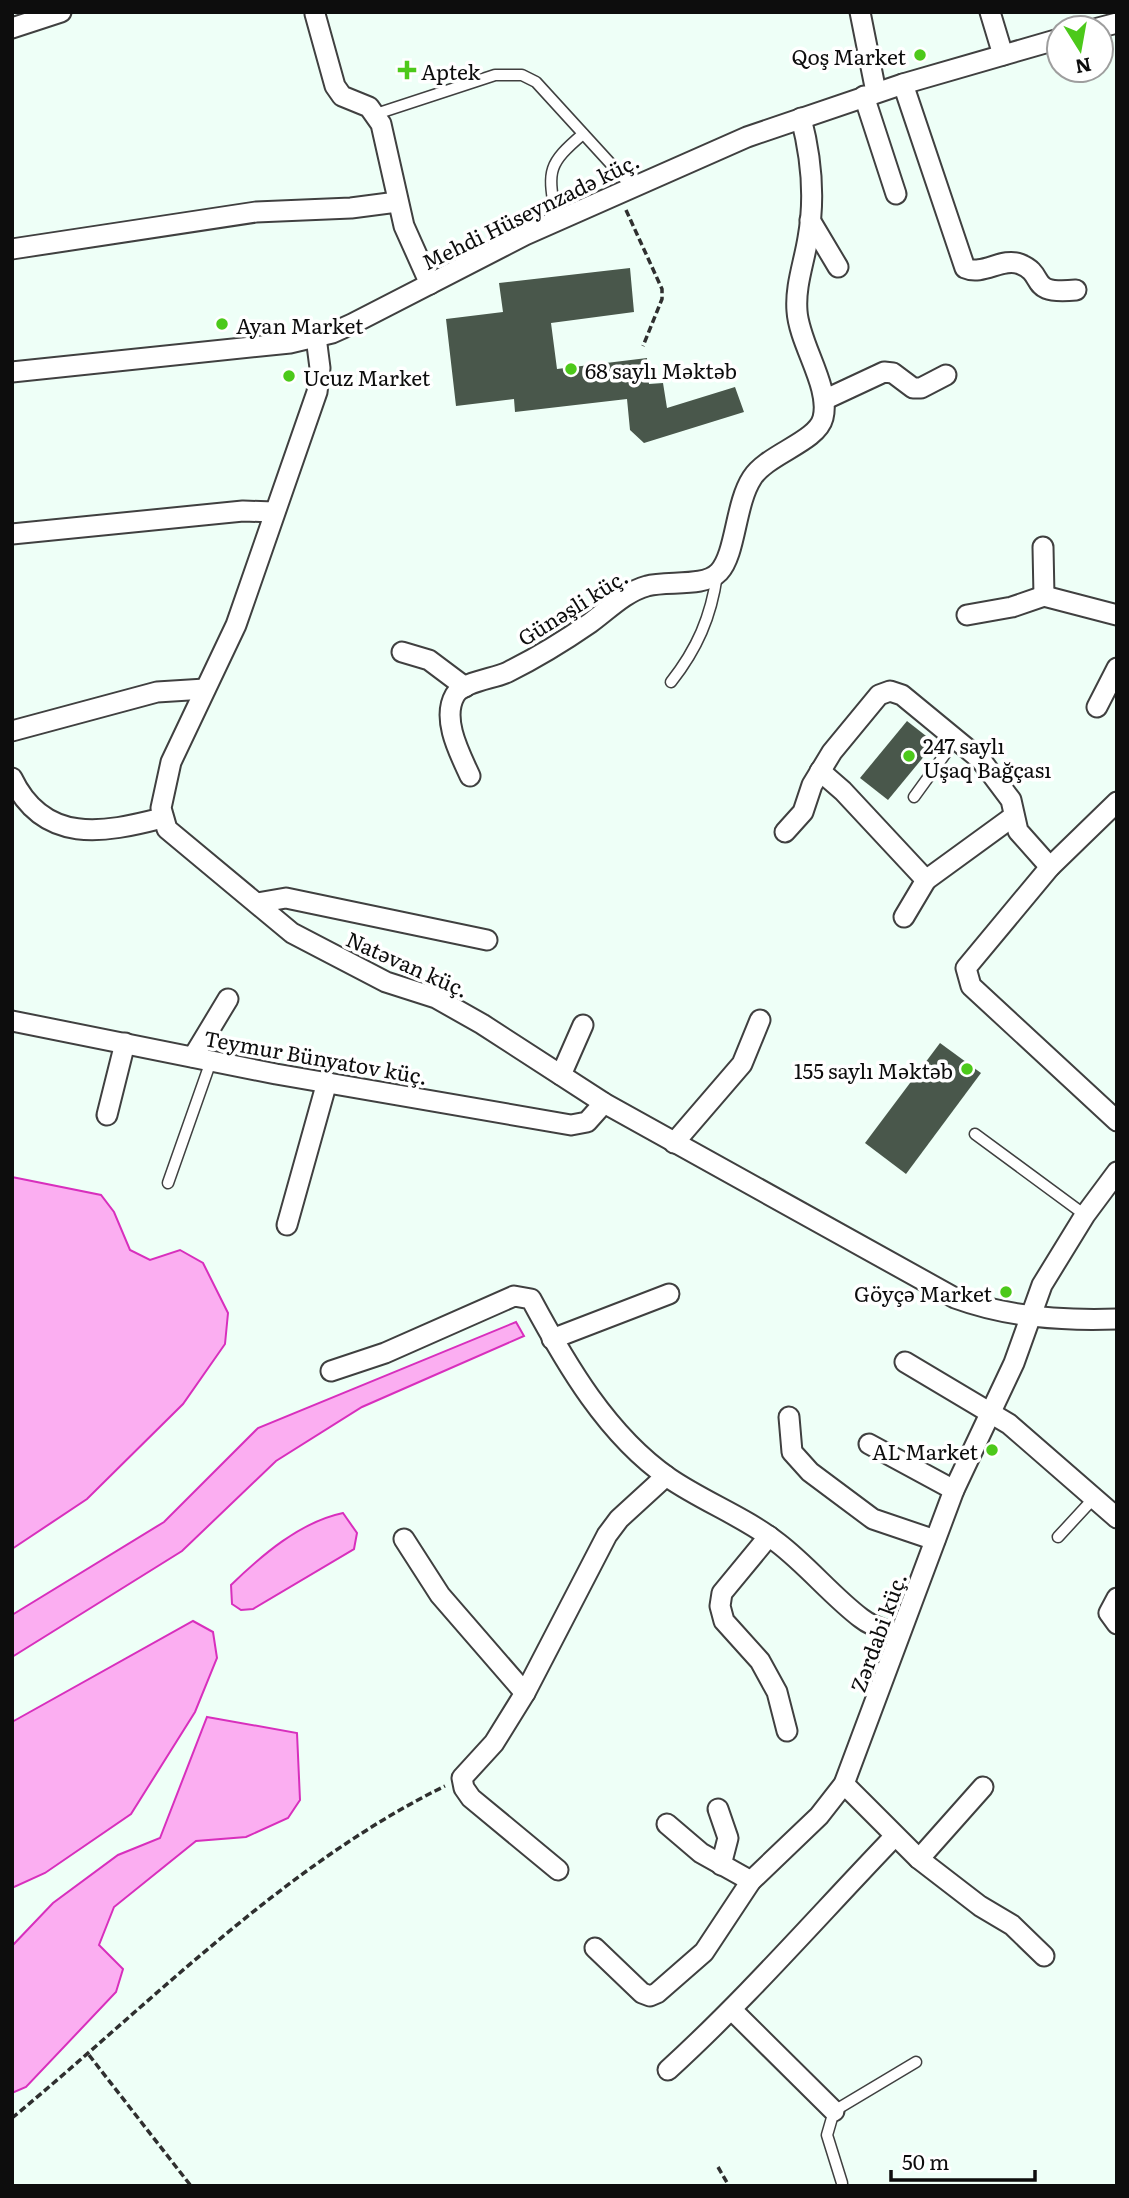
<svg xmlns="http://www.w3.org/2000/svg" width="1129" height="2198" viewBox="0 0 1129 2198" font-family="Literata,serif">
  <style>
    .water { fill: #fbaef1; stroke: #d82fbd; stroke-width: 2 }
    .building { fill: #49574b }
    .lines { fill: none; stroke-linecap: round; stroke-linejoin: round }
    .service-casing { stroke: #404040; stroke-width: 13 }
    .minor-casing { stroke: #404040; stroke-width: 23 }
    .path { stroke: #2f2f2f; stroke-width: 3.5; stroke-dasharray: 7 3.5; stroke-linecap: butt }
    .service { stroke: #fff; stroke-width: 10 }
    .minor { stroke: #fff; stroke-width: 19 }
    .poi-dot { fill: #4cc91a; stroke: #fff; stroke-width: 2.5 }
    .labels { text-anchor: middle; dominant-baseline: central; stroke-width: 7; stroke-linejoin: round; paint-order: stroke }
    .poi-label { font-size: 21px; fill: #0d0d0d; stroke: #fff; text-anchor: start }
    .street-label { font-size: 21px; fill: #0d0d0d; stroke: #fff }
  </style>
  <rect width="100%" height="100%" fill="#eefff7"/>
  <!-- water -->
  <g class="water">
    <polygon points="12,1177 101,1195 114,1212 130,1250 150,1260 180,1250 203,1263 228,1313 225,1344 183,1404 87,1499 12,1549"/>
    <polygon points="516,1322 524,1336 362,1407 276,1461 182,1551 12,1657 12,1615 164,1522 258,1428"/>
    <path d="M343,1513L357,1533L354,1549L253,1609L241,1610L232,1604L231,1585C262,1555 300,1522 343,1513Z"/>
    <polygon points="193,1621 213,1632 217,1658 195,1712 131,1814 45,1873 12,1888 12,1722"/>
    <polygon points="207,1717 297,1733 300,1800 288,1818 246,1837 196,1841 114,1907 99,1945 123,1969 116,1992 26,2087 12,2093 12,1946 53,1903 118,1855 160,1838"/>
  </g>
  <!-- building -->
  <g class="building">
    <polygon points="630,268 634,312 551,323 557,369 647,358 649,384 663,383 667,408 735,387 744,412 644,443 630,430 627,399 515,412 514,399 456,406 446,319 503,312 499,283"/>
    <polygon points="907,721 935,743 888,800 860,778"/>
    <polygon points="940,1043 981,1073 906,1174 865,1143"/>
  </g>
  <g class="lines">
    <!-- service casing -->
    <g class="service-casing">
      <g id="service">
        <polyline points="376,114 495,75 522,75 536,82 631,186"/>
        <path d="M556,221C549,172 544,167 583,134"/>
        <path d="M671,682C697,649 711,617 717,575"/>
        <polyline points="914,797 956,739"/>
        <polyline points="975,1134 1085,1215"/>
        <polyline points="168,1183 211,1061"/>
        <polyline points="1058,1537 1094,1498"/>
        <polyline points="842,2183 827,2135 834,2111 916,2062"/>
      </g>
    </g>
    <!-- minor casing -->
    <g class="minor-casing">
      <g id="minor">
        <polyline points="860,12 876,92"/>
        <polyline points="990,12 1003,55"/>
        <polyline points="315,14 335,86 342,96 369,107 381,124 404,226 430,284"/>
        <polyline points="12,28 61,12"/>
        <polyline points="1098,28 1117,23"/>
        <path d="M903,84L965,268C983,276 1002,257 1020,264C1048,275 1025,295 1076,290"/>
        <polyline points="864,96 896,194"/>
        <polyline points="810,220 838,267"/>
        <polyline points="12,249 256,212 351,208 397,202"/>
        <path d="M316,337L320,368L317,392L236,625L171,762L161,808L167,829L292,933L386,982L436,998L482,1024L604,1103L955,1298C1007,1317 1061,1321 1117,1319"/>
        <polyline points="12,372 290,343 332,333 352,324 525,235 747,137 903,84 1059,39"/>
        <polyline points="824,400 884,372 893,373 913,388 921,388 946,375"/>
        <polyline points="12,534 243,511 273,512"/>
        <polyline points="1043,547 1044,596"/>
        <polyline points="967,615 1012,607 1044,596 1117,615"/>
        <polyline points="402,652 429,660 465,687"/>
        <polyline points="1097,707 1117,668"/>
        <polyline points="12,731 157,692 205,689"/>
        <polyline points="820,771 843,791 926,880 1014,816"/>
        <path d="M470,776C460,754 441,719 455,695C463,681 494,679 508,672C536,658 564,641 590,623C608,610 625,592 647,586C667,580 704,588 719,572C736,554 735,504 752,478C767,454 817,442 823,418C831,387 799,344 797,311C795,286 804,263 808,238C815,199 811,156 801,118"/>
        <path d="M12,778C44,845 104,833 162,818"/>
        <polyline points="1117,802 1050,867 966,968 971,986 1117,1121"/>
        <polyline points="785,832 803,812 812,785 832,752 879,695 890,691 902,695 981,760 1011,800 1018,831 1050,867"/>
        <polyline points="257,903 286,898 487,940"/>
        <polyline points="904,917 926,880"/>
        <polyline points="12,1021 276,1074 571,1125 587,1122 604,1103"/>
        <polyline points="193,1057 228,999"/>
        <polyline points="561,1075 583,1025"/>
        <polyline points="107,1115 125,1043"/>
        <polyline points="674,1143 742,1064 760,1020"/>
        <polyline points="287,1225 327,1082"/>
        <polyline points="552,1339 669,1294"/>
        <polyline points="905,1362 1009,1424 1117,1518"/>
        <path d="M331,1371L385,1353L514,1296L531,1299C566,1364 607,1435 669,1478C704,1502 745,1517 778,1543C808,1566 832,1596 861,1618C872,1627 886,1630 899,1635"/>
        <polyline points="789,1417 792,1452 810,1472 873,1519 935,1540"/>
        <polyline points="869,1444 954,1490"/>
        <polyline points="769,1536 722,1593 720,1606 724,1621 760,1661 777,1692 787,1731"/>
        <polyline points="404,1539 440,1595 525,1693"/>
        <polyline points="1117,1598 1109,1613 1117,1624"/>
        <polyline points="844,1784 919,1859 980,1906 1012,1925 1044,1956"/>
        <polyline points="718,1809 728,1838 721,1865"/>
        <polyline points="667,1824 701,1853 751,1881"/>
        <polyline points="919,1859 983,1787"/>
        <polyline points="558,1870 471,1798 464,1788 462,1778 494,1743 525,1693 607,1535 619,1519 666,1476"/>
        <polyline points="595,1948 642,1993 650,1996 657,1993 704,1952 751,1881 819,1816 844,1784 954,1490 1014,1363 1042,1285 1085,1215 1117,1172"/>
        <polyline points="733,2011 834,2111"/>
        <path d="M668,2070C748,1997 819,1915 894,1837"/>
      </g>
    </g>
    <!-- path -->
    <g class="path">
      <polyline points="626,210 662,289 662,299 643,346"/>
      <polyline points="89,2055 191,2186"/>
      <path d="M12,2118C149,2005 284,1865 445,1786"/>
      <polyline points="718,2167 729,2186"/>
    </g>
    <!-- service -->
    <use href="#service" class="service"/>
    <!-- minor -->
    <use href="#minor" class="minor"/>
  </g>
  <!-- markers -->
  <g class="poi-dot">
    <circle cx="920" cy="55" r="7"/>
    <path d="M403.5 59.5h7v7h7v7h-7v7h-7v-7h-7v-7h7z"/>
    <circle cx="222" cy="324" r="7"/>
    <circle cx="571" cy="369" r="7"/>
    <circle cx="289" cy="376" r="7"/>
    <circle cx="909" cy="756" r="7"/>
    <circle cx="967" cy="1069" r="7"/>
    <circle cx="1006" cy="1292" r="7"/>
    <circle cx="992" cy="1450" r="7"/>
  </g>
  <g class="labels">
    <!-- poi labels -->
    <g class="poi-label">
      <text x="906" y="55" text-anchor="end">Qoş Market</text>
      <text x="421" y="70">Aptek</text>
      <text x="236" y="324">Ayan Market</text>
      <text x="585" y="369">68 saylı Məktəb</text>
      <text x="303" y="376">Ucuz Market</text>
      <text x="923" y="744">247 saylı<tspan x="923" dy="24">Uşaq Bağçası</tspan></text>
      <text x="953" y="1069" text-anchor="end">155 saylı Məktəb</text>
      <text x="992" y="1292" text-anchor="end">Göyçə Market</text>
      <text x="978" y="1450" text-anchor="end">AL Market</text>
    </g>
    <!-- street labels -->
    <g class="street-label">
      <text transform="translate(530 210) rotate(-26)">Mehdi Hüseynzadə küç.</text>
      <text transform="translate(572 606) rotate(-32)">Günəşli küç.</text>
      <text transform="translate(408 963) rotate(24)">Natəvan küç.</text>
      <text transform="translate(316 1056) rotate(10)">Teymur Bünyatov küç.</text>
      <text transform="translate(877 1632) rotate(-70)">Zərdabi küç.</text>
    </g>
  </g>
  <!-- border -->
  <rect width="1129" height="2198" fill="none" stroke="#0d0d0d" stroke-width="28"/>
  <!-- north arrow -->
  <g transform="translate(1080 49) rotate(169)"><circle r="33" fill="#ffffff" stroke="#9e9e9e" stroke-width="2"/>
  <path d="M0-5L12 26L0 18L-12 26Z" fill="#4cc91a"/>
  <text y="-10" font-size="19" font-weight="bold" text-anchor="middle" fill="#0d0d0d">N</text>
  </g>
  <!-- scale -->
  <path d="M891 2170v10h144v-10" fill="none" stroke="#0d0d0d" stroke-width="3.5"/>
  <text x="902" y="2170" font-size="21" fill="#0d0d0d" stroke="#ffffff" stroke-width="5" paint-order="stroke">50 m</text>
</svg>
